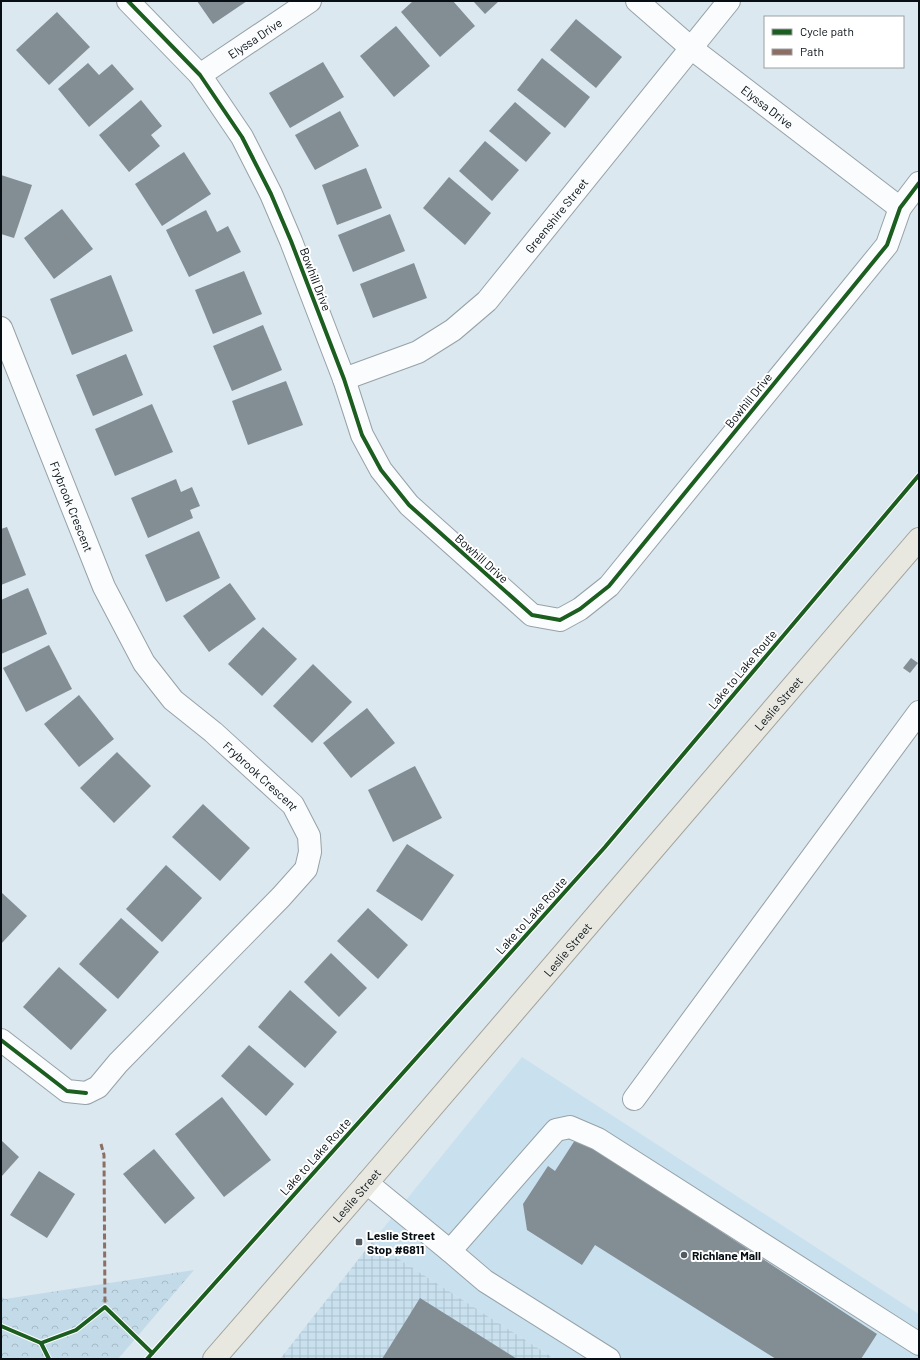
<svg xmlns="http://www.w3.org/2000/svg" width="920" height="1360" viewBox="0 0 920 1360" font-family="Barlow,sans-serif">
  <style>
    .built { fill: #c9e1ef }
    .industrial { fill: url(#industrial-grid) }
    .forest { fill: url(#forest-crowns) }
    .building { fill: #828d94 }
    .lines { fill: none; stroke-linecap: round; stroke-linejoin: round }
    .minor-casing { stroke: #97a2a7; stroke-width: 24 }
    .major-casing { stroke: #a1a399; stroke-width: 24 }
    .minor { stroke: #fafcfd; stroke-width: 22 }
    .major { stroke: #e8e8e1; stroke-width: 22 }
    .quiet { stroke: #8d6e63; stroke-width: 3; stroke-dasharray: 6 3; stroke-linecap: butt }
    .cycleway-casing { stroke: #fff; stroke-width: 6 }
    .cycleway { stroke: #1b5e20; stroke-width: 4 }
    .poi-dot { fill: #515b61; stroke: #fff; stroke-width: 1.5 }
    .labels { text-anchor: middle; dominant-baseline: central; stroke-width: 4; stroke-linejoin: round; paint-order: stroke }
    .street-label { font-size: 12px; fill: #070f14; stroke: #fff }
    .poi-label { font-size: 12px; font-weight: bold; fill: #070f14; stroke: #fff; text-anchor: start }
  </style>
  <defs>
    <pattern id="industrial-grid" width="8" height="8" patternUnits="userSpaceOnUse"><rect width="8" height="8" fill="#c9e1ef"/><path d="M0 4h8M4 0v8" fill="none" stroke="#abc0cc"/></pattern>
    <pattern id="forest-crowns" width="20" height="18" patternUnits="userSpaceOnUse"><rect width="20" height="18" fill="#c3dbe9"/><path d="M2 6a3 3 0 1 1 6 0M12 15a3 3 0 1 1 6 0" fill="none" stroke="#a6bbc7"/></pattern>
  </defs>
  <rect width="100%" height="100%" fill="#dbe8f0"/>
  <!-- built -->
  <polygon class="built" points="522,1057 919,1314 919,1359 555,1359 372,1242"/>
  <!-- industrial -->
  <polygon class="industrial" points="372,1242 555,1359 280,1359"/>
  <!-- forest -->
  <polygon class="forest" points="194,1270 118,1359 1,1359 1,1296 5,1299"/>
  <!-- building -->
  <g class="building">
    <polygon points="197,1 247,1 213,24"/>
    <polygon points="413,1 453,1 475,26 440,57 401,12"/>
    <polygon points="473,1 499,1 485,14"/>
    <polygon points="57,12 90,47 49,85 16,50"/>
    <polygon points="576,19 622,57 596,88 550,50"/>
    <polygon points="396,26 430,66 394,97 360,56"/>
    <polygon points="542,58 590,97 565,128 517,90"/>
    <polygon points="323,62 344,97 290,128 269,93"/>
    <polygon points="88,63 99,75 112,64 134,89 89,127 58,89"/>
    <polygon points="141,100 162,126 151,135 160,146 129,172 99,135"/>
    <polygon points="515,102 551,133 526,162 489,131"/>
    <polygon points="340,111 359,146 315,170 295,135"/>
    <polygon points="485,141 519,170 492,201 459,171"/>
    <polygon points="184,152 211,194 162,226 135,184"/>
    <polygon points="366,168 382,208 337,225 322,185"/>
    <polygon points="1,175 32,185 14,238 1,234"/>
    <polygon points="449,177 491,213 465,245 423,208"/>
    <polygon points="62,209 93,249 54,279 24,238"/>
    <polygon points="206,210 217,232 228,226 241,252 189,277 166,230"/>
    <polygon points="390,214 405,251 353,272 338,235"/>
    <polygon points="414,263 427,298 373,318 360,284"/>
    <polygon points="244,271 262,314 213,334 195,290"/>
    <polygon points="111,275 133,331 72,355 50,299"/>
    <polygon points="263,325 282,370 232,391 213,346"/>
    <polygon points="126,354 143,395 93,416 76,375"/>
    <polygon points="286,381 303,425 248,445 232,401"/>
    <polygon points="152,404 173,452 115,476 95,429"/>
    <polygon points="176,479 181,492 192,487 200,506 190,510 193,518 148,538 131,498"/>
    <polygon points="7,527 26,575 1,585 1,529"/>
    <polygon points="199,531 220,578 166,602 145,555"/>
    <polygon points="230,583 256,619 209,652 183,616"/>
    <polygon points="28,588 47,634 1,654 1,600"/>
    <polygon points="263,627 297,659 262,696 228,664"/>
    <polygon points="49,645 72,689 26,712 3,668"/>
    <polygon points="911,658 918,663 910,673 903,668"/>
    <polygon points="313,664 352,702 312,743 273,706"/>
    <polygon points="79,695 114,739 79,767 44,724"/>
    <polygon points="367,708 395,743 351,778 323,743"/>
    <polygon points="117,752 151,786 114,823 80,788"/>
    <polygon points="415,766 442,818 393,842 368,790"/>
    <polygon points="203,804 250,848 220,881 172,837"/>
    <polygon points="407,844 454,875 422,921 376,891"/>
    <polygon points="166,865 202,898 162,942 126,909"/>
    <polygon points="1,892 27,916 1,944"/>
    <polygon points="368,908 408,945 378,979 337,941"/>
    <polygon points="121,918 159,952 118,999 79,964"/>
    <polygon points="331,953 367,988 339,1017 304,982"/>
    <polygon points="59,967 107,1010 71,1050 23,1007"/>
    <polygon points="290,990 337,1032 305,1068 258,1027"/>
    <polygon points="249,1045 294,1084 266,1116 221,1076"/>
    <polygon points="222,1097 271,1160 224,1197 175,1134"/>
    <polygon points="577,1137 877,1334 861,1359 776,1359 595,1245 582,1265 527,1230 523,1204 548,1166 555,1171"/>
    <polygon points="1,1140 19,1157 1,1177"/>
    <polygon points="154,1149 195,1198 165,1224 123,1174"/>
    <polygon points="39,1171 75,1194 47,1238 10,1215"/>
    <polygon points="420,1298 517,1359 382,1359"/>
  </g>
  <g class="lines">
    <!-- minor casing -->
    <g class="minor-casing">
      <g id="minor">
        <polyline points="128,1 200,75 242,137 271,194 291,241 344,379 362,435 381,470 409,505 532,615 560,620 580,609 609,586 887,245 900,208 919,183"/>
        <path id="s1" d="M637,1L691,48L900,208"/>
        <path id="s2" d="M200,75L310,1"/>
        <path id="s3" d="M1,328L104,587L144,663L173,700L213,732L293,805L309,836L310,852L306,869L281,897L118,1063L98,1087L86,1093L67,1091L1,1040"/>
        <path id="s4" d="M344,379L418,352L453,330L487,301L729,1"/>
        <polyline points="634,1099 919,712"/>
        <polyline points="367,1183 450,1251 556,1130 570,1127 598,1139 919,1344"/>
        <polyline points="450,1251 485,1281 609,1359"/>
      </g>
    </g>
    <!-- major casing -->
    <g class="major-casing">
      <g id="major">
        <path id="s5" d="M214,1359L367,1183L919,539"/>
      </g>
    </g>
    <!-- minor -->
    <use href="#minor" class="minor"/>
    <!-- major -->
    <use href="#major" class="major"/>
    <!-- quiet -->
    <polyline class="quiet" points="101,1144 104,1155 105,1307"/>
    <!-- cycleway casing -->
    <g class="cycleway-casing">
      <g id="cycleway">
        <polyline points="128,1 200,75 242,137 271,194 291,241 344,379 362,435 381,470 409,505 532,615 560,620 580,609 609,586 887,245 900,208 919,183"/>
        <polyline points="1,1040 67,1091 86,1093"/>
        <polyline points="1,1326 41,1343 49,1359"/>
        <polyline points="41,1343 76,1330 105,1307 152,1353"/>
        <polyline points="147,1359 605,847 919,475"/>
      </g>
    </g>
    <!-- cycleway -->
    <use href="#cycleway" class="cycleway"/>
  </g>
  <!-- markers -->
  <g class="poi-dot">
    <rect x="355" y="1238" width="8" height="8" rx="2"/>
    <circle cx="684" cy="1255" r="4"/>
  </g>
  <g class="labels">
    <!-- street labels -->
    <g class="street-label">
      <text stroke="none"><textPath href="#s2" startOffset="66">Elyssa Drive</textPath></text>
      <text stroke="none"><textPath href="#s1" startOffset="168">Elyssa Drive</textPath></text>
      <text stroke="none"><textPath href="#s4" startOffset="275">Greenshire Street</textPath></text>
      <text transform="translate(316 279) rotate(69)">Bowhill Drive</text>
      <text transform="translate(748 400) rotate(-51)">Bowhill Drive</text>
      <text stroke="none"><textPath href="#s3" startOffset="192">Frybrook Crescent</textPath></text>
      <text transform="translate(482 558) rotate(42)">Bowhill Drive</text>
      <text transform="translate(742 669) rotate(-50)">Lake to Lake Route</text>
      <text stroke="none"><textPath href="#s5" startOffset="865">Leslie Street</textPath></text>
      <text stroke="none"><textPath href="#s3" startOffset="528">Frybrook Crescent</textPath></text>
      <text transform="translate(531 915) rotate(-48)">Lake to Lake Route</text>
      <text stroke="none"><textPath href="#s5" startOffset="541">Leslie Street</textPath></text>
      <text transform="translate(315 1156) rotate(-48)">Lake to Lake Route</text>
      <text stroke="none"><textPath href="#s5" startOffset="217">Leslie Street</textPath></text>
    </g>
    <!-- poi labels -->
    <g class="poi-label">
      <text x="367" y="1235">Leslie Street<tspan x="367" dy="14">Stop #6811</tspan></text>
      <text x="692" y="1255">Richlane Mall</text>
    </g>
  </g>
  <!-- border -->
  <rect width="920" height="1360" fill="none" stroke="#070f14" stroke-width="4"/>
  <!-- legend -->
  <rect x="764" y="16" width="140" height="52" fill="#ffffff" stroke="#9c9fa1"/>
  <rect x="772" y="29" width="20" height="6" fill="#1b5e20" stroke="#9c9fa1"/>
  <text x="800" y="36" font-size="12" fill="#070f14">Cycle path</text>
  <rect x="772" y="49" width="20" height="6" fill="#8d6e63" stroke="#9c9fa1"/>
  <text x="800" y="56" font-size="12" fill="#070f14">Path</text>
</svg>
